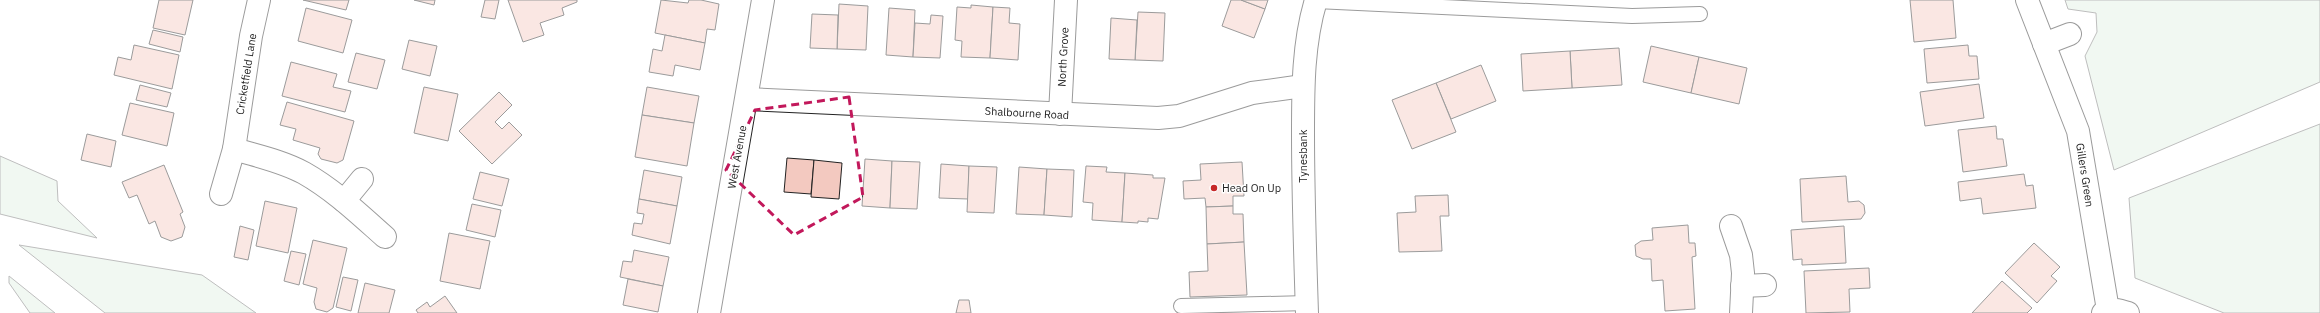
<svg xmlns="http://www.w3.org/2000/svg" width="2320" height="313" viewBox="0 0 2320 313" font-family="'IBM Plex Sans',sans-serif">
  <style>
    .green { fill: #e0efe3; stroke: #6f6f6f }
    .building { fill: #f3c9c0; stroke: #222 }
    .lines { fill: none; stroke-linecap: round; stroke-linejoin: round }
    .service-casing { stroke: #222; stroke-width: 16 }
    .minor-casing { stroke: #222; stroke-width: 24 }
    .service { stroke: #fff; stroke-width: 14 }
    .minor { stroke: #fff; stroke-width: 22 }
    .marked { fill: none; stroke: #c2185b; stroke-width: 3; stroke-dasharray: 8 5; stroke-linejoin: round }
    .poi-dot { fill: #c62828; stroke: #fff; stroke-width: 1.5 }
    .labels { text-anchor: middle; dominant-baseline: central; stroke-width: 3; stroke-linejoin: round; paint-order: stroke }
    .street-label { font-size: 11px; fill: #222; stroke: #fff }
    .poi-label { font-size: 11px; fill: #222; stroke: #fff; text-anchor: start }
  </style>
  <rect width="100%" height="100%" fill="#fff"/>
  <!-- green -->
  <g class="green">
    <polygon points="2065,0 2320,0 2320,82 2114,170 2085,56 2097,32 2096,13 2068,9"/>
    <polygon points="2320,124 2320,313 2224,313 2135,278 2129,198"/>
    <polygon points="0,156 57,181 58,201 97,238 0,214"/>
    <polygon points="19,245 202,275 256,313 105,313"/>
    <polygon points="9,276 55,313 30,313 9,283"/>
  </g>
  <!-- building -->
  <g class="building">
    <polygon points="159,0 193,0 185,35 153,28"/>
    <polygon points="303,0 349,0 346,10"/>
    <polygon points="414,0 435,0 434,5"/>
    <polygon points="485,0 499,0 495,19 481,17"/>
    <polygon points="508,0 577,0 577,2 562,8 564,15 540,23 544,35 523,42"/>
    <polygon points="661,0 688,3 689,0 701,0 719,4 715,30 707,29 705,43 655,33"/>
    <polygon points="1231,0 1241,0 1265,9 1254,38 1222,26"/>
    <polygon points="1241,0 1268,0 1265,9"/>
    <polygon points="1910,0 1953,0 1956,38 1914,42"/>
    <polygon points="839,4 868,6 866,50 837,49"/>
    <polygon points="971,5 993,7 990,58 961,57 962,41 955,40 957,7 971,8"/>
    <polygon points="993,7 1010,8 1009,23 1020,24 1018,60 990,58"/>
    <polygon points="306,8 352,20 343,53 298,41"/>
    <polygon points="889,8 915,10 913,57 886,55"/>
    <polygon points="1138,12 1165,13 1163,61 1135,60"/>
    <polygon points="812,14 838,15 837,49 810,48"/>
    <polygon points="931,15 943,16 940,58 913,57 915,23 930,24"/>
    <polygon points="1111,18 1137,20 1135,60 1109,59"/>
    <polygon points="153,30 183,37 180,52 149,44"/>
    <polygon points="665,35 705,43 700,70 675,65 673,76 649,72 653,49 662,51"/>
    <polygon points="409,40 437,46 430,76 402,69"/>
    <polygon points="134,45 179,55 172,89 114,75 118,57 131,60"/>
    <polygon points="1968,45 1969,56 1977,56 1979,79 1927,83 1924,49"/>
    <polygon points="1651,46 1699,57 1691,93 1643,82"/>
    <polygon points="1619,48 1622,85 1572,88 1570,51"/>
    <polygon points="1570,51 1572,88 1523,91 1521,54"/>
    <polygon points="356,53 385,60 377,89 348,82"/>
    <polygon points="1699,57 1747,68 1739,104 1691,93"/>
    <polygon points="291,62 337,74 333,87 351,91 345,112 282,96"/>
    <polygon points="1481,65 1496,101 1451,119 1436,83"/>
    <polygon points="1436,83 1456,132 1412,149 1392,100"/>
    <polygon points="1979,84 1984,118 1925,126 1920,92"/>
    <polygon points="140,85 171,93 167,107 136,100"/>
    <polygon points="424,87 458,94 448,141 414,133"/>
    <polygon points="647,87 699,96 694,123 642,115"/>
    <polygon points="499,92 512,105 495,122 502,129 509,122 522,135 492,164 459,131"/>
    <polygon points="287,102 354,121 343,160 337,163 321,159 318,154 320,148 293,140 296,129 280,125"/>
    <polygon points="130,103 174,113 167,146 122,135"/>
    <polygon points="642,115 694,123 687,166 635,157"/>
    <polygon points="1996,126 1997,139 2003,139 2007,166 1963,172 1958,130"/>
    <polygon points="87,134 116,141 111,167 81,160"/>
    <polygon points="787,158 814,160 811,194 784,192"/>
    <polygon points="865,159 892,161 890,208 862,206"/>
    <polygon points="814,160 842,163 839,199 811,197"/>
    <polygon points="892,161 920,162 917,209 890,208"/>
    <polygon points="1242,162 1244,196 1233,196 1233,206 1206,207 1205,198 1184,199 1183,181 1201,180 1200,164"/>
    <polygon points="941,164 969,166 968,199 939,198"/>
    <polygon points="164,165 183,212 180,214 185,227 182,237 171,241 161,237 155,221 149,224 137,195 129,198 122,182"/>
    <polygon points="969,166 997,167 994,213 967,212"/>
    <polygon points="1086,166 1107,167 1106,172 1125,173 1122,222 1092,220 1093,203 1083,202"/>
    <polygon points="1019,167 1047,169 1044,215 1016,214"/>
    <polygon points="1047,169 1074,170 1072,217 1044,215"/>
    <polygon points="644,170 682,177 677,206 639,199"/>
    <polygon points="480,172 509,179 502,206 473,199"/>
    <polygon points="1125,173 1153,175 1153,178 1165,178 1158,219 1148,218 1148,222 1138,221 1138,223 1122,222"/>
    <polygon points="2024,174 2026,186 2033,185 2036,208 1983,214 1981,198 1960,201 1958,182"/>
    <polygon points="1846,176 1848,202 1859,201 1864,205 1865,213 1861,219 1802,222 1800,179"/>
    <polygon points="1448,195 1449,216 1440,216 1442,251 1399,252 1397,213 1416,212 1415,196"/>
    <polygon points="639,199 677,206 670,244 632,235 634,223 642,224 644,214 637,213"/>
    <polygon points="265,201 297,208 288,253 256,246"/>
    <polygon points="472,204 501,210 495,237 466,230"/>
    <polygon points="1233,206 1233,214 1243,214 1244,242 1207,244 1206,207"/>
    <polygon points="1688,225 1689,243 1695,243 1696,256 1692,257 1695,309 1665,311 1663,280 1652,281 1651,259 1643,259 1636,256 1635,245 1641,241 1653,240 1652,228"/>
    <polygon points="240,226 254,230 248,260 234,257"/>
    <polygon points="1844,226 1846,263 1802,265 1802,259 1793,260 1791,230"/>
    <polygon points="449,233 490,241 480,289 440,281"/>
    <polygon points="313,240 347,248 333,308 327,312 316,309 314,302 317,288 303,284"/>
    <polygon points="1244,242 1247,295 1190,297 1189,272 1208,271 1207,244"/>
    <polygon points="2034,243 2060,267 2051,276 2057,281 2037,303 2005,273"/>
    <polygon points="634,250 669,257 663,286 620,277 623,261 632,262"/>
    <polygon points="291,251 306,254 299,285 284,281"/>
    <polygon points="1869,268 1870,288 1849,289 1850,312 1806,313 1804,271"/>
    <polygon points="343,277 358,280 351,311 336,307"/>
    <polygon points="628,279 663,286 658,312 623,305"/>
    <polygon points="2002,281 2032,308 2027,313 1972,313"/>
    <polygon points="365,283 395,290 389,313 358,313"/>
    <polygon points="445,296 457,313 418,313 416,310 427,302 430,307"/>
    <polygon points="959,300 969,300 971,313 956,313"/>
  </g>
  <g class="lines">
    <!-- service casing -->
    <g class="service-casing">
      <g id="service">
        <polyline points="1316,1 1632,16 1700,14"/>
        <polyline points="1181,306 1307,303"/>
      </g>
    </g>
    <!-- minor casing -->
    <g class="minor-casing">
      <g id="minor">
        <polyline points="2027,0 2078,131 2108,310"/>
        <polyline points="2044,44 2070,34"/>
        <polyline points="747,99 1158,118 1179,116 1252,93 1303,86"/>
        <polyline points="1060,114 1066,0"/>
        <path d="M234,149C257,156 282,161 304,173C334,190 359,214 385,237"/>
        <polyline points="221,194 234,149 251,36 259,0"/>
        <polyline points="344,201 362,179"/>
        <polyline points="1731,226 1741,255 1743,273 1741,313"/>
        <polyline points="1742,286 1765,285"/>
        <polyline points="709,313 763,0"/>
        <path d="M1307,313C1305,253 1303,193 1303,133C1303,88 1303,43 1316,0"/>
        <path d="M2103,313C2111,308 2119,310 2128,313"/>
      </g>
    </g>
    <!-- service -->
    <use href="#service" class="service"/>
    <!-- minor -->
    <use href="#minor" class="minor"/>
  </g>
  <!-- marked area -->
  <path d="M0 0H2320V313H0ZM849,97L863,197L794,235L726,170L755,110Z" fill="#fff" fill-opacity=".55" fill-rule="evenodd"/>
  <path class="marked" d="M849,97L863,197L794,235L726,170L755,110Z"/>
  <!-- markers -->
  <circle class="poi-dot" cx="1214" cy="188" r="4"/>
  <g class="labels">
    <!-- street labels -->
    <g class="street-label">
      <text transform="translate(1063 57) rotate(-87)">North Grove</text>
      <text transform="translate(246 74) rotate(-81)">Cricketfield Lane</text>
      <text transform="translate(1027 113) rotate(3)">Shalbourne Road</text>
      <text transform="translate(1303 156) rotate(-90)">Tynesbank</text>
      <text transform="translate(737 157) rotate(-80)">West Avenue</text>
      <text transform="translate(2085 175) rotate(81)">Gillers Green</text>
    </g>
    <!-- poi labels -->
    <g class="poi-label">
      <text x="1222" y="188">Head On Up</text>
    </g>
  </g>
</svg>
